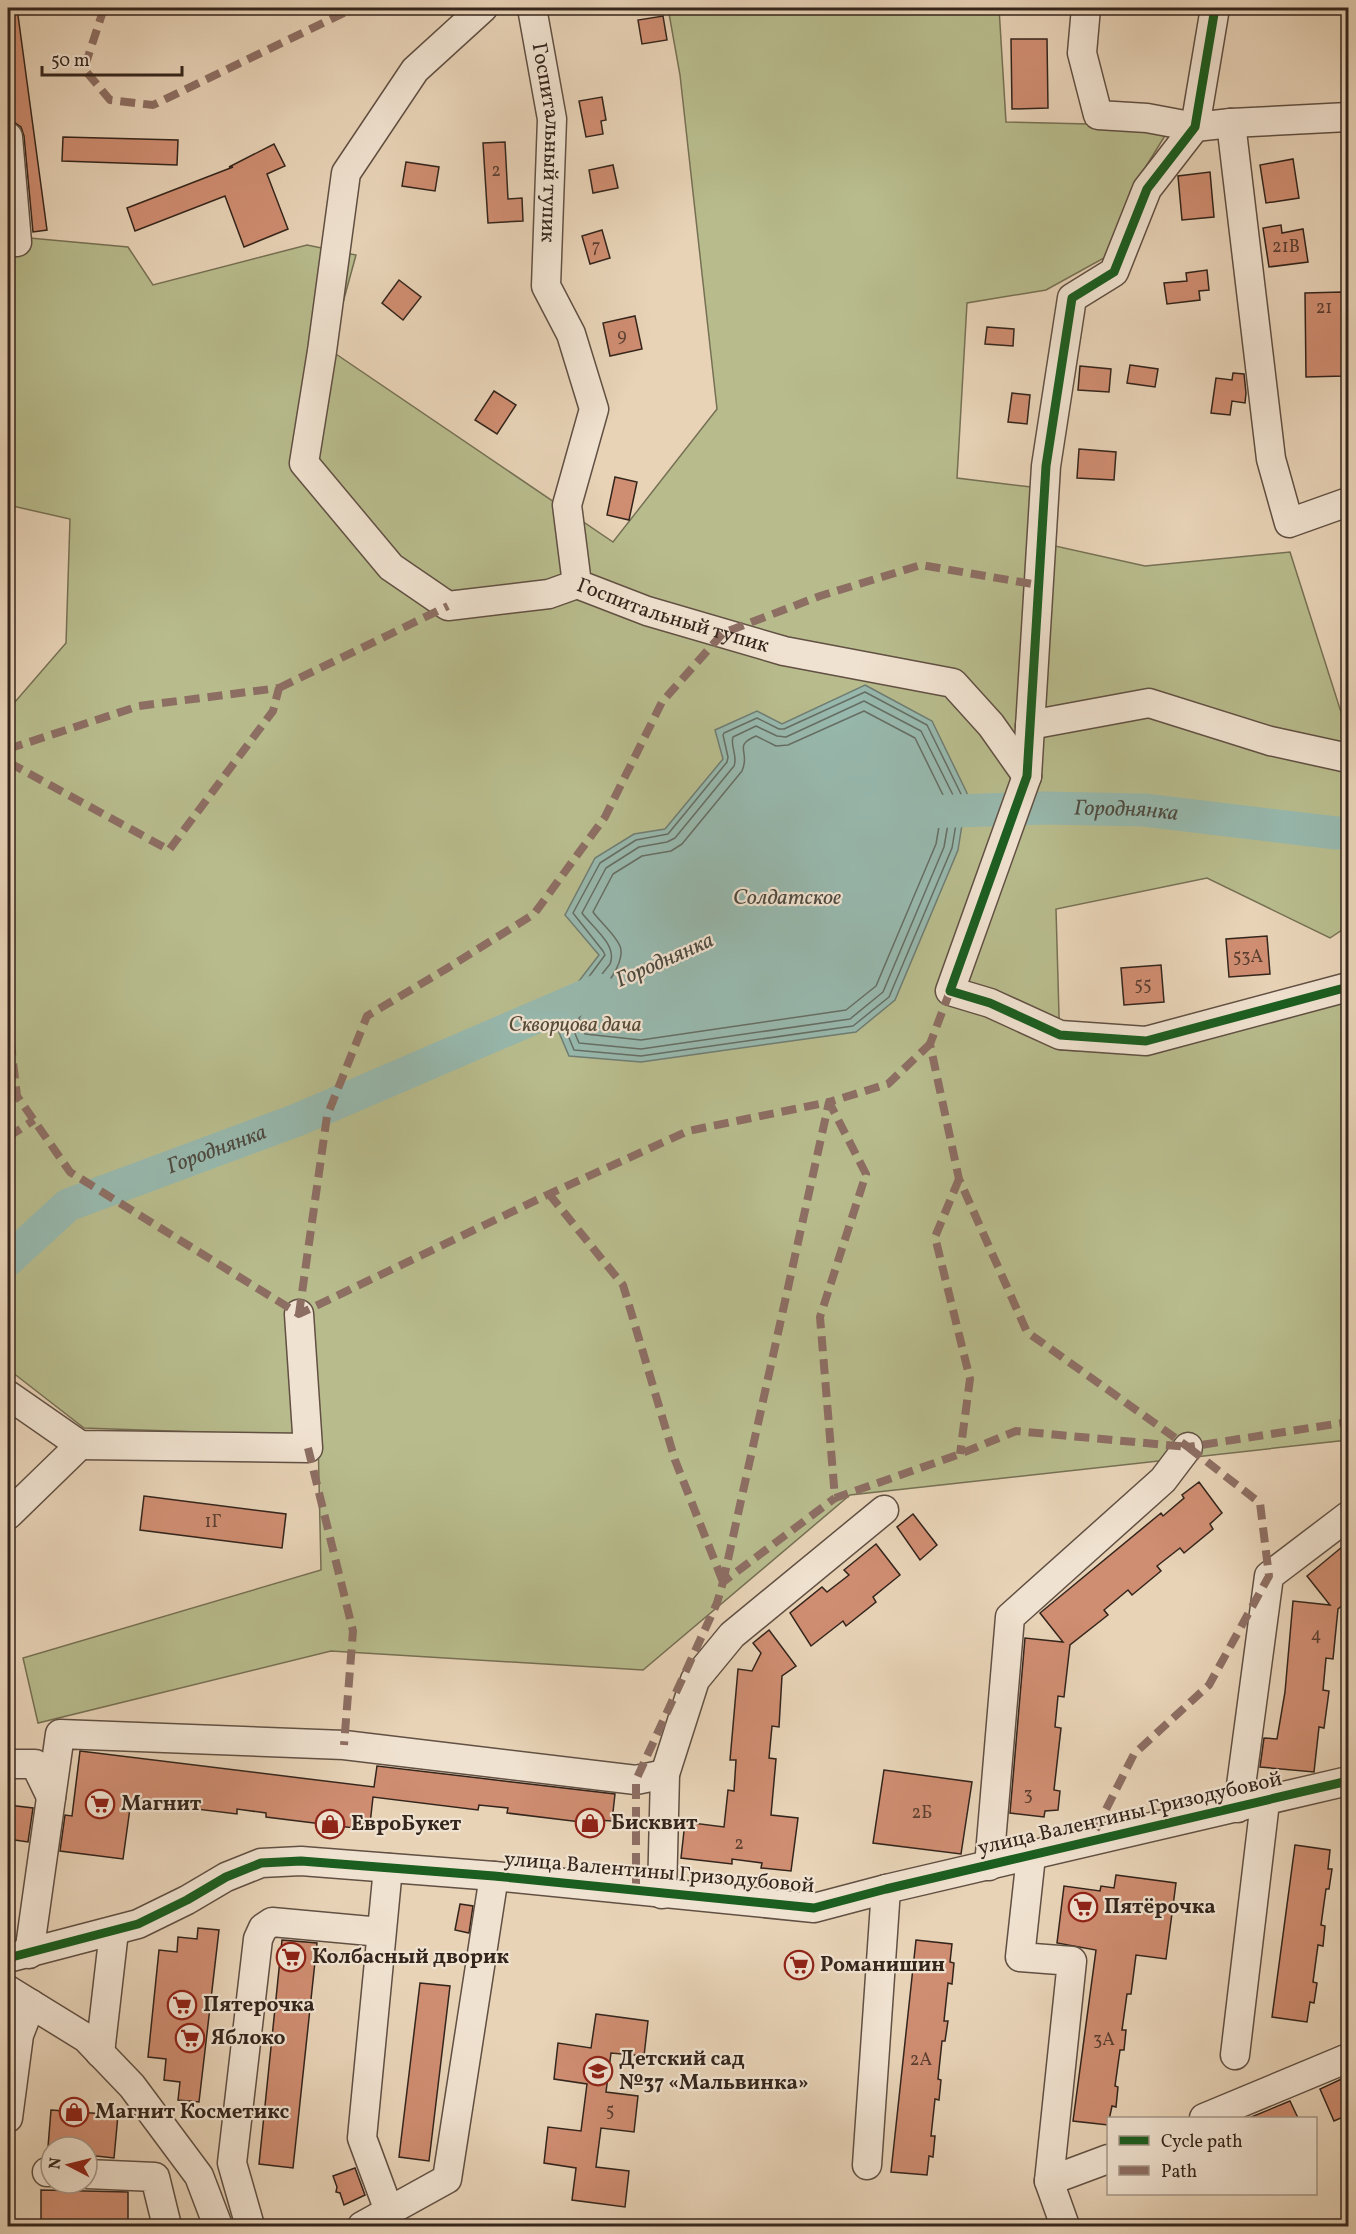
<svg xmlns="http://www.w3.org/2000/svg" width="1356" height="2234" viewBox="0 0 1356 2234" font-family="Vollkorn,serif">
  <style>
    .green { fill: #b8bc8d; stroke: #767054; stroke-width: 1.5 }
    .water { fill: #97b8ad; stroke: #6f7d73; stroke-width: 1.5 }
    .lines { fill: none; stroke-linecap: round; stroke-linejoin: round }
    .shore { stroke: #666e64; stroke-width: 1.5 }
    .river { stroke: #97b8ad; stroke-width: 33 }
    .building { fill: #cf8d71; stroke: #34251c; stroke-width: 1.5 }
    .minor-casing { stroke: #615043; stroke-width: 31 }
    .minor { stroke: #f0e2d0; stroke-width: 28 }
    .quiet { stroke: #8d6e63; stroke-width: 8; stroke-dasharray: 15 8; stroke-linecap: butt }
    .cycleway-casing { stroke: #f0e2d0; stroke-width: 13 }
    .cycleway { stroke: #1b5e20; stroke-width: 9 }
    .labels { text-anchor: middle; dominant-baseline: central; stroke-width: 4.5; stroke-linejoin: round; paint-order: stroke }
    .number-label { font-size: 18px; fill: #5b3f31 }
    .street-label { font-size: 21px; fill: #34251c; stroke: #f0e2d0 }
    .park-label { font-size: 21px; font-style: italic; fill: #554b38; stroke: #f0e2d0 }
    .poi-label { font-size: 21px; font-weight: bold; fill: #34251c; stroke: #f0e2d0; text-anchor: start }
    .water-label { font-size: 22px; font-style: italic; fill: #4d4a40; stroke: #f0e2d0 }
  </style>
  <rect width="100%" height="100%" fill="#e8d3b7"/>
  <filter id="stains"><feTurbulence type="fractalNoise" baseFrequency=".00333" numOctaves="4"/><feColorMatrix values="0 0 0 0 .2 0 0 0 0 .09 0 0 0 0 .02 0 0 0 .5 -.17"/></filter>
  <radialGradient id="worn" r=".72"><stop offset=".6" stop-color="#630" stop-opacity="0"/><stop offset="1" stop-color="#630" stop-opacity=".3"/></radialGradient>
  <!-- green -->
  <path class="green" d="M668,8H999L1006,122L1171,126L1135,184L1104,258L1046,290L967,303L957,478L1031,487L1028,540L1145,566L1290,552L1348,734C1348,751 1345,770 1348,786V926L1330,938L1207,878L1056,909L1060,1050L1153,1054L1348,1000V1440L850,1495L643,1670L331,1651L38,1723L23,1658L321,1570L318,1436L84,1428L8,1369V710L66,643L70,519L8,505V236L128,247L153,285L307,245L356,255L330,350L613,542L717,409L680,75Z"/>
  <!-- water -->
  <polygon class="water" points="865,685 932,721 967,793 958,850 895,1000 856,1032 641,1062 569,1056 552,1016 599,955 565,915 595,858 634,834 665,829 723,759 715,730 757,711 782,724"/>
  <g class="lines">
    <!-- shore -->
    <g class="shore">
      <polygon points="865,692 927,725 961,794 952,848 889,997 853,1026 641,1056 574,1050 560,1016 605,955 603,951 573,913 600,863 636,840 668,834 727,762 728,757 723,735 724,733 757,718 779,729 784,729"/>
      <path d="M864,701L921,731L953,795L944,847L883,992L850,1019L641,1049L579,1043L568,1017L610,964C618,945 592,927 582,913L606,868L639,847L667,842L675,838L734,766C738,756 730,746 733,737L756,726L777,736L786,737Z"/>
      <path d="M864,711L915,738L944,797L936,844L876,986L846,1010L641,1040L585,1034L579,1018C591,1002 628,967 620,946C614,933 601,923 593,912L613,874L642,856L671,851L682,844L742,771C751,751 732,746 756,736L776,746L788,745Z"/>
    </g>
    <!-- river -->
    <g class="river">
      <path id="s1" d="M919,815L925,812L1044,808L1144,810L1336,833H1348"/>
      <path id="s2" d="M8,1260L68,1205L297,1120L599,990"/>
    </g>
  </g>
  <!-- building -->
  <g class="building">
    <polygon points="8,8 17,8 47,230 33,232 24,136 21,127 14,122 8,76"/>
    <polygon points="663,16 667,40 642,44 638,20"/>
    <polygon points="1011,39 1047,39 1048,108 1012,109"/>
    <polygon points="602,97 606,120 601,121 603,134 586,137 579,101"/>
    <polygon points="63,137 178,140 177,165 62,161"/>
    <polygon points="505,142 508,199 522,198 523,221 488,223 483,143"/>
    <polygon points="274,144 285,166 267,174 288,229 244,247 225,196 135,231 127,208 233,167 229,167"/>
    <polygon points="1293,159 1299,198 1266,203 1260,165"/>
    <polygon points="406,162 439,167 435,191 402,186"/>
    <polygon points="613,165 618,188 593,193 589,170"/>
    <polygon points="1210,172 1214,217 1182,220 1178,176"/>
    <polygon points="1281,225 1282,233 1303,229 1308,262 1269,267 1263,228"/>
    <polygon points="602,230 610,258 590,264 582,236"/>
    <polygon points="1207,270 1209,290 1199,291 1200,300 1167,304 1164,283 1187,281 1186,273"/>
    <polygon points="399,280 421,297 403,320 382,303"/>
    <polygon points="1342,292 1344,376 1306,377 1305,293"/>
    <polygon points="635,316 642,349 610,356 603,323"/>
    <polygon points="987,327 1014,329 1013,346 985,344"/>
    <polygon points="1130,365 1158,369 1155,387 1127,383"/>
    <polygon points="1080,366 1111,369 1109,392 1078,390"/>
    <polygon points="1233,373 1244,374 1246,393 1245,403 1232,401 1230,415 1211,413 1216,378 1232,380"/>
    <polygon points="494,391 516,405 497,434 475,420"/>
    <polygon points="1012,393 1030,395 1027,424 1008,422"/>
    <polygon points="1079,449 1116,452 1114,480 1077,478"/>
    <polygon points="615,477 637,482 629,520 607,515"/>
    <polygon points="1267,936 1270,974 1229,977 1226,939"/>
    <polygon points="1161,965 1164,1002 1124,1005 1121,968"/>
    <polygon points="1199,1482 1222,1513 1210,1524 1213,1529 1184,1553 1180,1548 1157,1566 1161,1571 1132,1595 1128,1590 1104,1610 1108,1615 1070,1645 1064,1697 1058,1696 1055,1727 1061,1728 1054,1790 1060,1791 1058,1810 1045,1811 1044,1817 1010,1813 1025,1638 1063,1642 1040,1613 1161,1513 1163,1516 1184,1498 1182,1495"/>
    <polygon points="144,1496 286,1514 282,1548 140,1530"/>
    <polygon points="913,1514 937,1545 920,1560 897,1527"/>
    <polygon points="1348,1542 1348,1601 1338,1609 1333,1659 1326,1658 1323,1690 1329,1691 1324,1728 1319,1727 1314,1772 1260,1767 1264,1738 1277,1739 1285,1692 1293,1601 1330,1605 1307,1576"/>
    <polygon points="876,1544 900,1575 873,1597 876,1602 846,1626 843,1621 811,1646 790,1613 822,1587 827,1592 849,1575 844,1570"/>
    <polygon points="769,1630 796,1666 782,1676 779,1727 772,1726 769,1758 776,1759 771,1815 798,1818 791,1871 761,1868 762,1863 732,1859 732,1864 681,1858 685,1822 724,1827 728,1790 734,1791 736,1760 730,1760 738,1669 752,1671 761,1653 753,1643"/>
    <polygon points="80,1751 374,1787 377,1766 615,1794 612,1821 597,1820 597,1824 507,1813 508,1808 479,1805 478,1810 373,1797 370,1824 355,1823 354,1828 266,1817 266,1813 237,1809 237,1814 131,1801 123,1859 60,1851 65,1815 72,1816"/>
    <polygon points="884,1770 972,1782 961,1854 873,1843"/>
    <polygon points="8,1805 33,1808 28,1842 8,1839"/>
    <polygon points="1295,1845 1330,1850 1328,1869 1332,1869 1329,1889 1326,1889 1321,1925 1325,1926 1323,1946 1318,1945 1313,1982 1317,1983 1314,2003 1310,2002 1307,2022 1272,2017"/>
    <polygon points="1116,1875 1176,1883 1166,1959 1136,1955 1131,1994 1127,1994 1122,2030 1126,2030 1124,2050 1120,2050 1115,2086 1118,2087 1116,2107 1112,2106 1108,2125 1073,2121 1096,1950 1057,1943 1064,1886 1100,1891 1101,1886 1114,1888"/>
    <polygon points="460,1904 473,1906 469,1933 455,1930"/>
    <polygon points="198,1928 219,1930 199,2102 178,2100 180,2082 164,2080 166,2059 148,2057 159,1950 177,1952 178,1937 197,1939"/>
    <polygon points="282,1940 317,1943 293,2168 259,2164"/>
    <polygon points="916,1940 952,1944 950,1962 954,1963 952,1984 948,1983 944,2021 948,2021 945,2041 942,2041 938,2079 941,2080 939,2100 935,2099 931,2136 935,2136 933,2157 929,2156 927,2175 891,2172"/>
    <polygon points="420,1983 450,1986 429,2161 399,2157"/>
    <polygon points="596,2014 648,2021 644,2056 611,2053 606,2092 638,2096 634,2132 601,2128 596,2167 629,2171 625,2207 572,2200 576,2168 544,2163 548,2127 581,2131 587,2084 554,2079 558,2043 591,2048"/>
    <polygon points="1348,2076 1348,2115 1334,2121 1320,2089"/>
    <polygon points="1290,2101 1298,2118 1249,2118"/>
    <polygon points="51,2110 118,2115 114,2158 87,2155 87,2147 48,2147"/>
    <polygon points="355,2168 365,2195 344,2205 340,2193 336,2192 337,2187 333,2176"/>
    <polygon points="41,2190 128,2192 128,2226 41,2226"/>
  </g>
  <g class="lines">
    <!-- minor casing -->
    <g class="minor-casing">
      <g id="minor">
        <polyline points="483,8 415,70 346,173 322,351 304,463 391,567 448,606 549,594 577,584"/>
        <path id="s3" d="M532,8L552,119L546,286L571,334L594,409L567,505L577,584L647,611L784,651L953,683L991,725L1027,776"/>
        <polyline points="1086,8 1082,53 1098,115 1147,118 1195,127 1231,123 1348,117"/>
        <polyline points="1215,8 1195,127 1147,189 1114,272 1072,298 1046,466 1027,776 950,991 990,1003 1060,1035 1146,1041 1348,987"/>
        <polyline points="1231,123 1271,459 1289,523 1348,502"/>
        <polyline points="8,137 17,242"/>
        <polyline points="1030,725 1149,703 1270,741 1348,758"/>
        <polyline points="8,1395 80,1445 308,1448 299,1314"/>
        <polyline points="8,1515 80,1445"/>
        <polyline points="8,1764 35,1764 51,1797"/>
        <polyline points="1238,1808 1269,1576 1348,1516"/>
        <polyline points="1031,1856 1020,1957 1072,1961 1049,2181 1108,2159"/>
        <polyline points="989,1866 1010,1617 1163,1480 1188,1447"/>
        <polyline points="388,1868 362,2138 389,2211"/>
        <polyline points="662,1894 665,1774 695,1680 732,1635 884,1510"/>
        <polyline points="29,1954 60,1734 344,1745 636,1780 665,1774"/>
        <polyline points="8,1958 138,1924 187,1900 226,1877 261,1863 301,1861 494,1876 814,1908 886,1889 1348,1781"/>
        <polyline points="8,1990 86,2038 132,2086 199,2176 218,2226"/>
        <polyline points="100,2053 114,1931"/>
        <polyline points="1235,2055 1265,1802"/>
        <polyline points="8,2118 19,2035 31,2004"/>
        <polyline points="1204,2118 1348,2058"/>
        <polyline points="867,2165 886,1889"/>
        <polyline points="47,2172 51,2172"/>
        <polyline points="87,2174 155,2177 167,2226"/>
        <polyline points="1049,2181 1065,2226"/>
        <polyline points="250,2226 232,2163 258,1939 263,1928 272,1922 381,1932"/>
        <polyline points="362,2226 447,2179 494,1876"/>
      </g>
    </g>
    <!-- minor -->
    <use href="#minor" class="minor"/>
    <!-- quiet -->
    <g class="quiet">
      <polyline points="104,8 84,69 110,100 153,105 354,8"/>
      <polyline points="279,688 448,606"/>
      <polyline points="8,749 139,706 279,688 273,711 169,850 8,762"/>
      <polyline points="950,991 930,1044 959,1179 1027,1332 1188,1447 1348,1422"/>
      <polyline points="8,1018 17,1096 70,1172 299,1314 549,1194 688,1131 829,1102 866,1174 820,1317 835,1498 960,1454 1016,1431 1188,1447 1260,1503 1269,1576 1209,1685 1134,1754 1089,1843"/>
      <polyline points="8,1137 34,1120"/>
      <polyline points="959,1179 935,1237 970,1379 960,1454"/>
      <polyline points="549,1194 623,1285 675,1460 723,1582"/>
      <polyline points="299,1314 327,1116 367,1016 446,969 534,914 605,817 662,702 723,633 820,596 921,565 1038,585"/>
      <polyline points="308,1448 353,1631 344,1745"/>
      <polyline points="723,1582 829,1102 888,1084 930,1044"/>
      <polyline points="636,1891 636,1780 717,1603 723,1582 835,1498"/>
    </g>
    <!-- cycleway casing -->
    <g class="cycleway-casing">
      <g id="cycleway">
        <polyline points="1215,8 1195,127 1147,189 1114,272 1072,298 1046,466 1027,776 950,991 990,1003 1060,1035 1146,1041 1348,987"/>
        <polyline points="8,1958 138,1924 187,1900 226,1877 261,1863 301,1861 494,1876 814,1908 886,1889 1348,1781"/>
      </g>
    </g>
    <!-- cycleway -->
    <use href="#cycleway" class="cycleway"/>
  </g>
  <!-- icons -->
  <defs>
    <g id="supermarket-ring" transform="scale(1.5)"><circle r="9.5" fill="#f0e2d0" stroke="#8f2418" stroke-width="1.5"/><path d="M-6-5.5h2.5l.6 2H6L4.5 2H-2.5L-4.4-4H-6ZM-1.5 3.2a1.3 1.3 0 1 0 .1 0ZM3 3.2a1.3 1.3 0 1 0 .1 0Z" fill="#8f2418"/></g>
    <g id="shop-ring" transform="scale(1.5)"><circle r="9.5" fill="#f0e2d0" stroke="#8f2418" stroke-width="1.5"/><path d="M-5-2.5h2.3a2.7 3.5 0 0 1 5.4 0H5L5.5 6h-11ZM-1.5-2.5h3a1.5 2.3 0 0 0-3 0Z" fill="#8f2418"/></g>
    <g id="school-ring" transform="scale(1.5)"><circle r="9.5" fill="#f0e2d0" stroke="#8f2418" stroke-width="1.5"/><path d="M0-5L7-2L0 1L-7-2ZM-4 1L0 2.5L4 1V4Q0 6-4 4Z" fill="#8f2418"/></g>
  </defs>
  <g fill-rule="evenodd">
    <use href="#supermarket-ring" x="100" y="1804"/>
    <use href="#shop-ring" x="590" y="1823"/>
    <use href="#shop-ring" x="330" y="1824"/>
    <use href="#supermarket-ring" x="1083" y="1907"/>
    <use href="#supermarket-ring" x="291" y="1957"/>
    <use href="#supermarket-ring" x="799" y="1965"/>
    <use href="#supermarket-ring" x="182" y="2005"/>
    <use href="#supermarket-ring" x="190" y="2038"/>
    <use href="#school-ring" x="598" y="2071"/>
    <use href="#shop-ring" x="74" y="2112"/>
  </g>
  <g class="labels">
    <!-- number labels -->
    <g class="number-label">
      <text x="496" y="171">2</text>
      <text x="596" y="247">7</text>
      <text x="1286" y="247">21В</text>
      <text x="1324" y="308">21</text>
      <text x="622" y="336">9</text>
      <text x="1248" y="957">53А</text>
      <text x="1143" y="985">55</text>
      <text x="213" y="1522">1Г</text>
      <text x="1316" y="1635">4</text>
      <text x="1028" y="1795">3</text>
      <text x="922" y="1813">2Б</text>
      <text x="739" y="1844">2</text>
      <text x="1104" y="2040">3А</text>
      <text x="921" y="2060">2А</text>
      <text x="610" y="2111">5</text>
    </g>
    <!-- street labels -->
    <g class="street-label">
      <text stroke="none"><textPath href="#s3" startOffset="136">Госпитальный тупик</textPath></text>
      <text stroke="none"><textPath href="#s3" startOffset="693">Госпитальный тупик</textPath></text>
      <text transform="translate(1130 1814) rotate(-13)">улица Валентины Гризодубовой</text>
      <text transform="translate(659 1873) rotate(5)">улица Валентины Гризодубовой</text>
    </g>
    <!-- park labels -->
    <g class="park-label">
      <text x="575" y="1025">Скворцова дача</text>
    </g>
    <!-- poi labels -->
    <g class="poi-label">
      <text x="121" y="1804">Магнит</text>
      <text x="611" y="1823">Бисквит</text>
      <text x="351" y="1824">ЕвроБукет</text>
      <text x="1104" y="1907">Пятёрочка</text>
      <text x="312" y="1957">Колбасный дворик</text>
      <text x="820" y="1965">Романишин</text>
      <text x="203" y="2005">Пятерочка</text>
      <text x="211" y="2038">Яблоко</text>
      <text x="619" y="2059">Детский сад<tspan x="619" dy="24">№37 «Мальвинка»</tspan></text>
      <text x="95" y="2112">Магнит Косметикс</text>
    </g>
    <!-- water labels -->
    <g class="water-label">
      <text stroke="none"><textPath href="#s1" startOffset="208">Городнянка</textPath></text>
      <text x="787" y="898">Солдатское</text>
      <text transform="translate(665 961) rotate(-24)">Городнянка</text>
      <text stroke="none"><textPath href="#s2" startOffset="240">Городнянка</textPath></text>
    </g>
  </g>
  <!-- margin -->
  <rect width="1356" height="2234" fill="none" stroke="#e8d3b7" stroke-width="30"/>
  <rect x="9" y="9" width="1338" height="2216" fill="none" stroke="#34251c" stroke-width="3"/>
  <rect x="15" y="15" width="1326" height="2204" fill="none" stroke="#34251c" stroke-width="1.5"/>
  <!-- legend -->
  <rect x="1107" y="2117" width="210" height="78" fill="#f0e2d0" stroke="#a59688" stroke-width="1.5"/>
  <rect x="1119" y="2136" width="30" height="9" fill="#1b5e20" stroke="#a59688" stroke-width="1.5"/>
  <text x="1161" y="2147" font-size="18" fill="#34251c">Cycle path</text>
  <rect x="1119" y="2166" width="30" height="9" fill="#8d6e63" stroke="#a59688" stroke-width="1.5"/>
  <text x="1161" y="2177" font-size="18" fill="#34251c">Path</text>
  <!-- north arrow -->
  <g transform="translate(69 2165) rotate(277)"><circle r="28" fill="#f0e2d0" stroke="#a59688" stroke-width="1.5"/>
  <path d="M0-4.5L10 22L0 15L-10 22Z" fill="#8f2418"/>
  <text y="-9" font-size="16" font-weight="bold" text-anchor="middle" fill="#34251c">N</text>
  </g>
  <!-- scale -->
  <path d="M42 66v9h140v-9" fill="none" stroke="#34251c" stroke-width="3"/>
  <text x="51" y="66" font-size="18" fill="#34251c" stroke="#f0e2d0" stroke-width="4.5" paint-order="stroke">50 m</text>
  <rect width="100%" height="100%" filter="url(#stains)"/>
  <rect width="100%" height="100%" fill="url(#worn)"/>
</svg>
